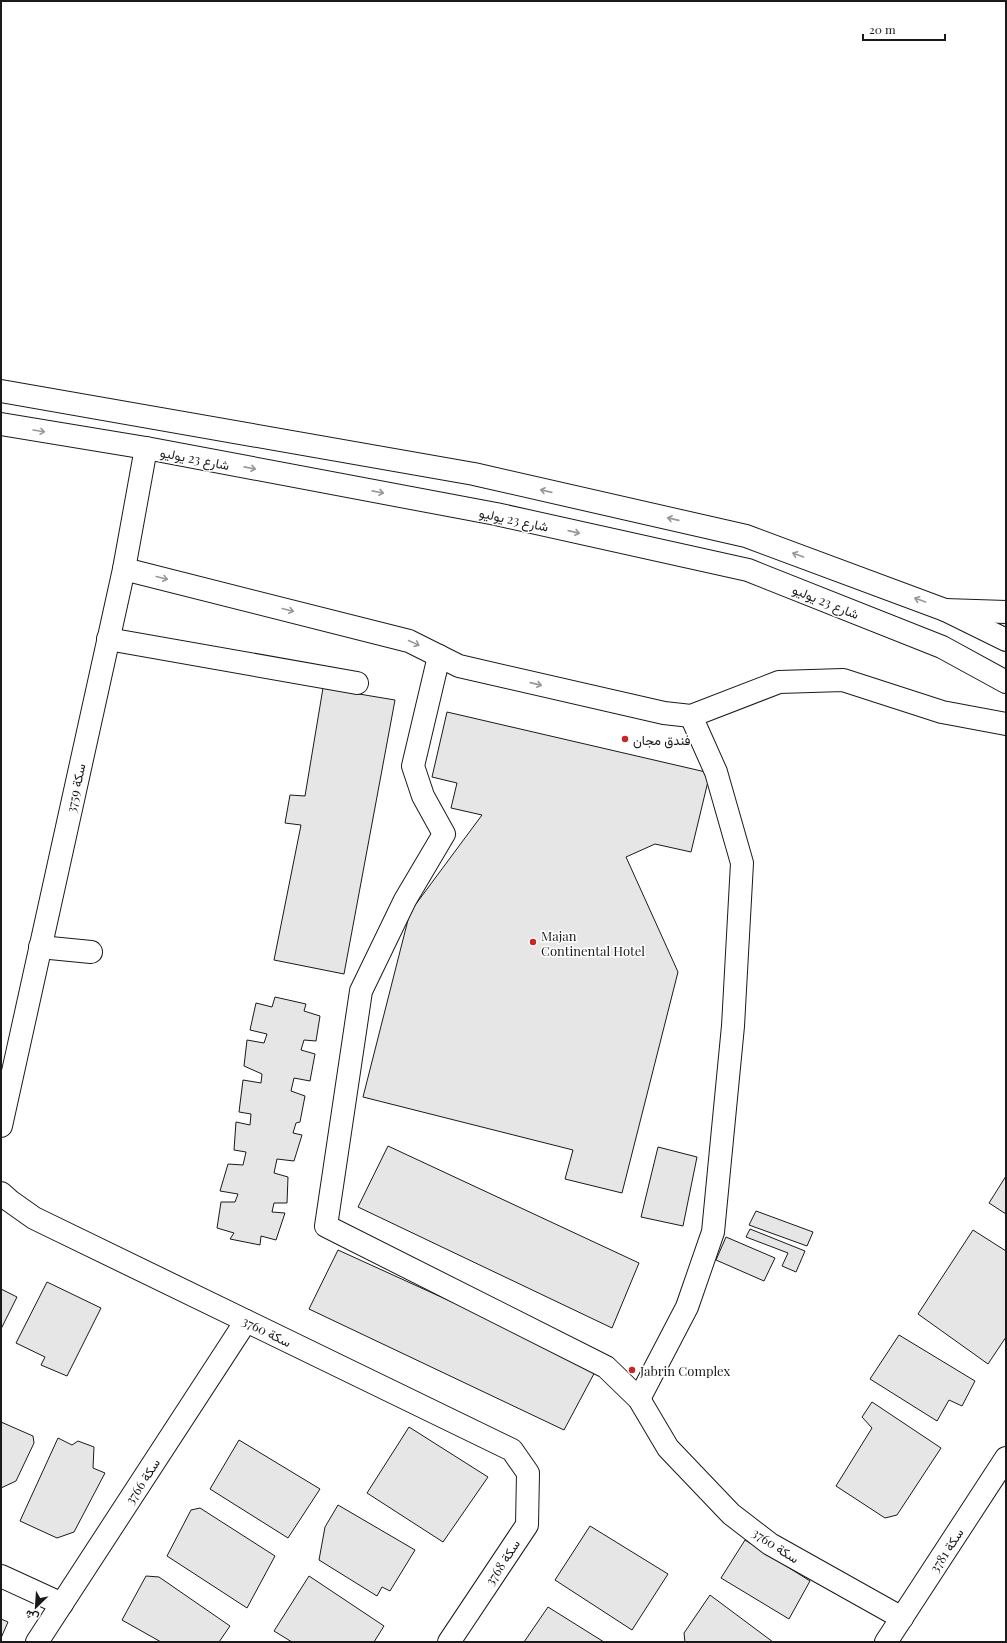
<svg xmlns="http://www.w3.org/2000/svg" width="1007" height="1643" viewBox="0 0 1007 1643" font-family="'Playfair Display',Vazirmatn,serif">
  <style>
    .building { fill: #e6e6e6; stroke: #1a1a1a }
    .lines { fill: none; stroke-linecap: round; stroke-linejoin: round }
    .minor-casing { stroke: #1a1a1a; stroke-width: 24 }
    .major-casing { stroke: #1a1a1a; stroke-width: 24 }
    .minor { stroke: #fff; stroke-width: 22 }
    .major { stroke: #fff; stroke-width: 22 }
    .oneway { stroke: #989898 }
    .poi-dot { fill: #c62828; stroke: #fff; stroke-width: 1.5 }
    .labels { text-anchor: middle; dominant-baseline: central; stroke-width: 3; stroke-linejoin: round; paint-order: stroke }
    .street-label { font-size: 13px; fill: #1a1a1a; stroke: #fff }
    .poi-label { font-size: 13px; fill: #1a1a1a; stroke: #fff; text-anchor: start }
  </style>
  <rect width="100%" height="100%" fill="#fff"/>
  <!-- building -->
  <g class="building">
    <polygon points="323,688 395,700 344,974 274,960 301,825 285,823 290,795 305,796"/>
    <polygon points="447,712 710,773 691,852 655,844 626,857 678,972 622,1193 565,1179 573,1150 363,1097 410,912 482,815 451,808 457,783 432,777"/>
    <polygon points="275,997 306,1004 304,1011 320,1016 316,1041 304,1040 301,1050 315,1054 310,1081 294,1078 291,1091 305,1096 300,1122 296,1123 293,1133 302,1135 294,1161 277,1159 274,1173 288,1177 287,1203 274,1203 272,1212 285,1213 276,1240 261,1236 260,1245 230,1239 234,1233 217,1228 221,1202 235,1202 238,1194 220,1191 228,1164 243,1165 246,1152 234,1150 236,1122 250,1125 251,1114 239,1112 243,1080 261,1083 262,1074 244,1066 247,1040 264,1043 267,1034 250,1030 256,1003 272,1007"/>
    <polygon points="388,1146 639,1263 612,1328 358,1207"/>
    <polygon points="658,1147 697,1157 683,1226 641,1217"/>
    <polygon points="1006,1176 1006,1214 989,1203"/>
    <polygon points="756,1211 813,1232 807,1246 749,1225"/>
    <polygon points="750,1229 805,1251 796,1272 782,1266 788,1253 746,1237"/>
    <polygon points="973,1230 1006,1251 1006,1337 988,1364 918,1314"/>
    <polygon points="726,1237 775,1258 764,1281 716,1260"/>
    <polygon points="338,1250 597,1368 564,1430 309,1309"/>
    <polygon points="47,1282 101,1308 67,1376 41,1365 45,1357 16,1343"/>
    <polygon points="1,1289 17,1297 1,1329"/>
    <polygon points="899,1335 975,1381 962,1406 949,1400 937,1421 870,1379"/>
    <polygon points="872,1402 941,1448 897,1515 885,1518 836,1486 872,1428 862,1417"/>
    <polygon points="1,1422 33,1436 34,1443 16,1481 1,1488"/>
    <polygon points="409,1427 488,1477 443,1542 367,1493"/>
    <polygon points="58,1438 72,1445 78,1441 94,1447 93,1468 105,1473 74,1532 57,1538 20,1521"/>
    <polygon points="239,1440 320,1489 288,1538 210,1489"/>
    <polygon points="338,1505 415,1550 390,1591 382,1587 377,1596 319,1560 325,1527"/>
    <polygon points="200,1508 275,1556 247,1608 167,1556 191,1510"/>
    <polygon points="590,1526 668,1574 632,1630 555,1580"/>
    <polygon points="745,1540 810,1581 789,1619 721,1578"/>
    <polygon points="146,1576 159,1577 230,1626 219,1642 161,1642 122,1620"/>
    <polygon points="309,1576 384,1626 374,1642 292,1642 274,1631"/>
    <polygon points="710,1595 773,1642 685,1642 684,1633"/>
    <polygon points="548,1607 604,1642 524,1642"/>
    <polygon points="1,1619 8,1622 1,1638"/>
  </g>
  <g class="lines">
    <!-- minor casing -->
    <g class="minor-casing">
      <g id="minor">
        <polyline points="124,569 409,641 459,666 664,713 691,716 779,682 843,680 942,712 1006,724"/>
        <polyline points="945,610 1006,612"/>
        <polyline points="108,639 357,683"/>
        <polyline points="439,656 413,766 423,796 444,834 405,900 361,991 326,1226 606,1367 639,1399 668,1448 731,1514 770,1544 902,1618"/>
        <polyline points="40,947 91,952"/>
        <polyline points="1,1126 124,569 146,448"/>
        <polyline points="1,1193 10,1201 34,1218 512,1450 528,1473 527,1525 449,1642"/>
        <polyline points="639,1399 687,1307 713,1232 733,1026 742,863 716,772 691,716"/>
        <polyline points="1,1576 62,1604"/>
        <polyline points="37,1642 246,1321"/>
        <polyline points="886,1642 1006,1458"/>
      </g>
    </g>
    <!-- major casing -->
    <g class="major-casing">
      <g id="major">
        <polyline points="1,391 474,474 746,536 945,610 1006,640"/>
        <polyline points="1,424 146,448 496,514 748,570 942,647 1006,682"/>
      </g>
    </g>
    <!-- minor -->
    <use href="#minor" class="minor"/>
    <!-- major -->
    <use href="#major" class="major"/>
  </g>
  <!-- one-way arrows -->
  <defs><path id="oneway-shaft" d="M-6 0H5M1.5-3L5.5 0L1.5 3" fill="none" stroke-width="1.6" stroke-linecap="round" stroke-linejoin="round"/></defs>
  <g class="oneway">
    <use href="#oneway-shaft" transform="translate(39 431) rotate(9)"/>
    <use href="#oneway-shaft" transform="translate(250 468) rotate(11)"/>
    <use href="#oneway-shaft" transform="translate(546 491) rotate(-167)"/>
    <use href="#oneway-shaft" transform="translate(378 492) rotate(11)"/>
    <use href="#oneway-shaft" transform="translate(673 519) rotate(-167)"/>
    <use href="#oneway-shaft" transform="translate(574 532) rotate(13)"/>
    <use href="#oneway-shaft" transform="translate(798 555) rotate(-160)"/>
    <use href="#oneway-shaft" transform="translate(162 578) rotate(14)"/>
    <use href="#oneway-shaft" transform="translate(920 600) rotate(-160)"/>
    <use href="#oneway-shaft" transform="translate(288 610) rotate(14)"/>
    <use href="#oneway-shaft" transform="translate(414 643) rotate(25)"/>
    <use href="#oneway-shaft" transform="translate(536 684) rotate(13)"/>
  </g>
  <!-- markers -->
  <g class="poi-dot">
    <circle cx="625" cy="739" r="4"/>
    <circle cx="533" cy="942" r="4"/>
    <circle cx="632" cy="1370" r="4"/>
  </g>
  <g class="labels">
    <!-- street labels -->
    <g class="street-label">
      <text transform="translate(195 458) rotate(11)">شارع 23 يوليو</text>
      <text transform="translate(514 519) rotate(12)">شارع 23 يوليو</text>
      <text transform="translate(826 601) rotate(22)">شارع 23 يوليو</text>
      <text transform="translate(75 788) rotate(-78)">سكة 3759</text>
      <text transform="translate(267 1331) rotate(26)">سكة 3760</text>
      <text transform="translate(142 1481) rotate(-57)">سكة 3766</text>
      <text transform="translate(776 1545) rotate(33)">سكة 3760</text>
      <text transform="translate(946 1550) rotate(-57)">سكة 3781</text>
      <text transform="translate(502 1562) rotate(-57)">سكة 3768</text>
    </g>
    <!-- poi labels -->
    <g class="poi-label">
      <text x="633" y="739">فندق مجان</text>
      <text x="541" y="935">Majan<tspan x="541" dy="15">Continental Hotel</tspan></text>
      <text x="640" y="1370">Jabrin Complex</text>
    </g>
  </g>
  <!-- border -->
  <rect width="1007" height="1643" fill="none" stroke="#1a1a1a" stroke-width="4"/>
  <!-- north arrow -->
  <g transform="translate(36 1607) rotate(205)" stroke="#ffffff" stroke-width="3" paint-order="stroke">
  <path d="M0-3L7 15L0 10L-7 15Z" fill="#1a1a1a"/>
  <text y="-6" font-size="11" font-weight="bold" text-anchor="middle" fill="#1a1a1a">ش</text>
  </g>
  <!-- scale -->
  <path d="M863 34v6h82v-6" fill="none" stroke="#1a1a1a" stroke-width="2"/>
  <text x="869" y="34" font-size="12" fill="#1a1a1a" stroke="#ffffff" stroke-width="3" paint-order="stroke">20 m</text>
</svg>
